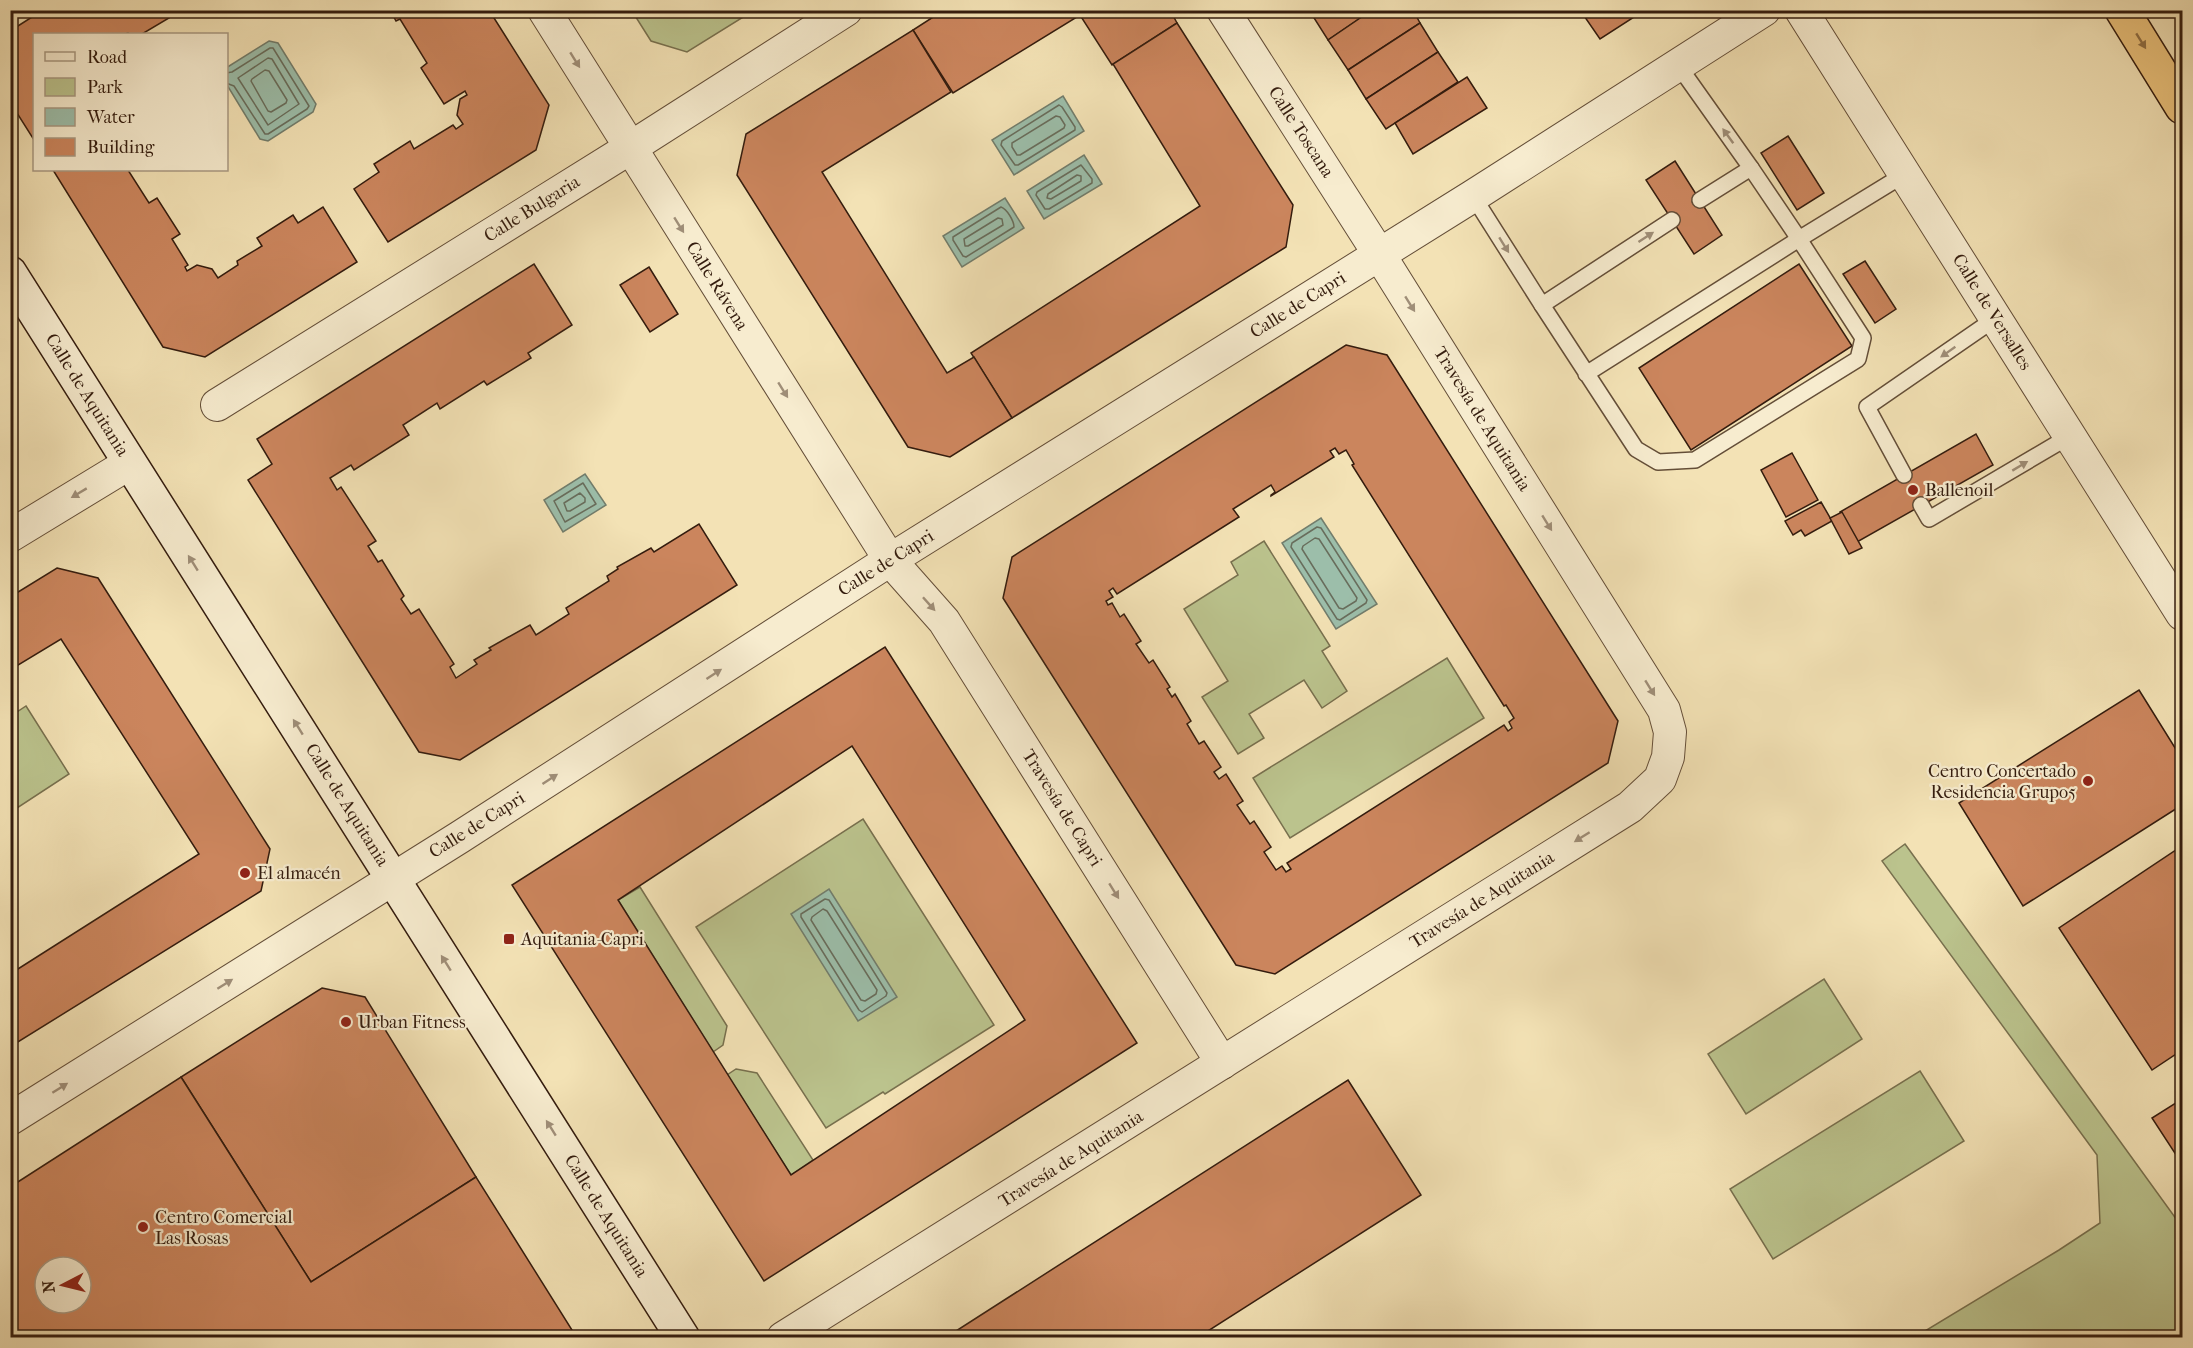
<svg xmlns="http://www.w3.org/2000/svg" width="2193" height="1348" viewBox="0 0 2193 1348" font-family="'IM FELL French Canon',serif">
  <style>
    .green { fill: #bbc38d; stroke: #78704e; stroke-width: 1.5 }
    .water { fill: #9cbeaa; stroke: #727d6c; stroke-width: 1.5 }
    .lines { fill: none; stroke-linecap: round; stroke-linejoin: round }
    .shore { stroke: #686d5c; stroke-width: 1.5 }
    .building { fill: #cb855d; stroke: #341c0e; stroke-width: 1.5; fill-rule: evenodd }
    .lane-casing { stroke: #644e38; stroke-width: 18 }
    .street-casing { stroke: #644e38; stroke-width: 34 }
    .secondary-casing { stroke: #341c0e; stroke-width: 36 }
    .highway-casing { stroke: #341c0e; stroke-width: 36 }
    .lane { stroke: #f7eccf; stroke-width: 15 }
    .street { stroke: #f7eccf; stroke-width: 32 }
    .secondary { stroke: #f7eccf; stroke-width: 33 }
    .highway { stroke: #eac17a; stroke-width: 33 }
    .oneway { fill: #8f6e44 }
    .oneway2 { fill: #9f8e78 }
    .poi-dot { fill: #8f2418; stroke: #f7eccf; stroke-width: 2 }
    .labels { text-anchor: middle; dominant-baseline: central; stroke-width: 4.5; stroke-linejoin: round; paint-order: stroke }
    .street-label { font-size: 18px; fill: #341c0e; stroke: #f7eccf }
    .poi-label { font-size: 18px; fill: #341c0e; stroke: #f7eccf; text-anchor: start }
  </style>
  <rect width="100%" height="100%" fill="#f3e2b5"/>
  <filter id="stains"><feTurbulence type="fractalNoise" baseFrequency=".00333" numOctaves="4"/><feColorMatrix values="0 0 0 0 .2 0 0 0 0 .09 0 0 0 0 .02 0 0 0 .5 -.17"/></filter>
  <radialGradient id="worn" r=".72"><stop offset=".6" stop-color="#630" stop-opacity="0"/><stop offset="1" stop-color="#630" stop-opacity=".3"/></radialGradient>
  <!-- green -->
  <g class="green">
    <polygon points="632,11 753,11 687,52 651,41"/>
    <polygon points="1264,541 1330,646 1322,651 1347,691 1322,708 1304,680 1249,714 1264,738 1238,754 1202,697 1228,681 1184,609 1238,575 1231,562"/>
    <polygon points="1447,658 1484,718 1290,838 1253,778"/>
    <polygon points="26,706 69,774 14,810 10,805 11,716"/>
    <polygon points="863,819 994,1025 885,1094 883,1092 826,1128 696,927"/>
    <polygon points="1905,844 2182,1227 2182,1337 1915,1337 2059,1250 2100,1223 2097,1155 1882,861"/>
    <polygon points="640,887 727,1026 723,1045 713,1052 618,900"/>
    <polygon points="1824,979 1862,1039 1746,1114 1708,1054"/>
    <polygon points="736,1069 757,1073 813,1160 791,1175 727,1075"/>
    <polygon points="1920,1071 1964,1141 1773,1259 1730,1189"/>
  </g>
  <!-- water -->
  <g class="water">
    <polygon points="269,41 278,43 316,104 313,112 268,141 260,139 227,85 226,68"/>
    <polygon points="1063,96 1084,131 1014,175 992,140"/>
    <polygon points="1084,155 1102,184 1044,219 1027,191"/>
    <polygon points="1005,198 1024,228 962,267 943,236"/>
    <polygon points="585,474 606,505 563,532 544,500"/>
    <polygon points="1321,518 1377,604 1336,629 1282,543"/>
    <polygon points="829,889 897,997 858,1021 791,914"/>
  </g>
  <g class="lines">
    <!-- shore -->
    <g class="shore">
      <polygon points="268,58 272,59 299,104 268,125 238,78"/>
      <polygon points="265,70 269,71 287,100 286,103 271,112 268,111 251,81 252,79"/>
      <polyline points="226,73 232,72 270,48 273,48 309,106 307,109 268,134 265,134 234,86 226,83"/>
      <polygon points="1059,105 1062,107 1075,127 1075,130 1018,165 1015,165 1001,145 1002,141"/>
      <polygon points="1056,116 1060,117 1065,125 1064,128 1020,155 1017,155 1012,147 1012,143"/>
      <polygon points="1081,165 1092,179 1092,183 1049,209 1045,209 1036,195 1037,192"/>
      <polygon points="1077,175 1081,176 1081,181 1051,199 1047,198 1048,194"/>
      <path d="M1001,207C1007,209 1014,221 1014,227L966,257L963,256L953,240V237Z"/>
      <polygon points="998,218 1002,219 1003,225 968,246 965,246 964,239"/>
      <polygon points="583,483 596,504 565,522 554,501"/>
      <polygon points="580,493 585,498 585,502 570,511 567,511 564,503"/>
      <polygon points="1317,527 1321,528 1367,600 1366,603 1340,620 1337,619 1291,547 1292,543"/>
      <polygon points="1315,538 1319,539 1357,598 1356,601 1343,609 1339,608 1302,549 1303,546"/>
      <polygon points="825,899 829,900 887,993 886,996 862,1012 859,1010 801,917 801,914"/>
      <polygon points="823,909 827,911 877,990 876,994 865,1001 861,1000 811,920 812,917"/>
    </g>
  </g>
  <!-- building -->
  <g class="building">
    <polygon points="43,10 165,10 169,18 142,34 129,34 128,33 125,34 34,34 34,140 10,102 10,31"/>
    <polygon points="390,10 489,10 549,105 536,150 388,242 354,189 379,172 374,164 410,141 414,149 453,125 456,129 463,124 457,115 460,99 467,95 465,91 444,104 421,68 427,63 400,19 396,21"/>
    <polygon points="944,10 1170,10 1177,23 1112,65 1080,15 953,93 913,30"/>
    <polygon points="1309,10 1372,10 1328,40"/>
    <polygon points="1372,10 1413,10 1420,23 1348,70 1328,40"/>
    <polygon points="1580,10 1645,10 1600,39"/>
    <polygon points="1177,23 1293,205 1286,247 1012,418 971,353 1200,206 1113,64"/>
    <polygon points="1420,23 1438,52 1366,99 1348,70"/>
    <polygon points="913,30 951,92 822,172 947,373 974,357 1012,418 950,457 908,447 737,175 746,134"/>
    <polygon points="1438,52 1458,82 1386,129 1366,99"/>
    <polygon points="1467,77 1487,108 1413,154 1395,123"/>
    <polygon points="1788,136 1824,193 1797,210 1761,153"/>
    <polygon points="1675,161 1722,235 1694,254 1646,180"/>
    <polygon points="53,170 128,170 149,203 157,198 180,234 172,239 188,265 185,267 187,271 197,265 212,269 218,278 238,265 237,261 262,246 257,238 293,215 298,223 323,207 357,262 205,357 163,347"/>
    <polygon points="1865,261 1896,309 1875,323 1843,274"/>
    <polygon points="534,264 572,325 528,353 531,358 487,385 484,381 440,409 437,403 403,425 409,435 354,470 351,465 330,478 337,490 341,487 376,541 368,546 378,562 382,560 404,596 401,599 411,614 419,609 454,664 450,667 456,678 477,664 474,660 491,650 489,648 530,625 536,635 569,614 566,608 609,581 607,576 618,569 617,567 651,548 654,552 699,524 737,585 460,760 419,752 248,480 272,464 257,439"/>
    <polygon points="1799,264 1852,346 1691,450 1639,368"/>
    <polygon points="649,267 678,314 650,332 620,285"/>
    <path d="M1346,345L1387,355L1618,721L1608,763L1275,974L1236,965L1003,598L1012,557ZM1335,448L1339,454L1346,450L1354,464L1352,465L1504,706L1506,705L1514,718L1509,722L1512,728L1508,731L1504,725L1287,863L1291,869L1286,872L1282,866L1276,870L1264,852L1271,847L1254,821L1250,824L1237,805L1243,801L1226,774L1219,779L1214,772L1221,767L1204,741L1199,744L1187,724L1191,721L1175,694L1172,697L1167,689L1170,687L1153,660L1149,663L1136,644L1141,641L1124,614L1120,617L1112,603L1108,605L1106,601L1113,597L1109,591L1113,588L1117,594L1239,517L1233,509L1271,485L1275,492L1271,495V496L1334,457L1330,451Z"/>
    <polygon points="1976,434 1993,465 1857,542 1840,512"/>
    <polygon points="1792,453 1818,500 1786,517 1761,470"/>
    <polygon points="1821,502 1832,521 1805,536 1801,530 1793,535 1785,521"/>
    <polygon points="1842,512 1862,548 1849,554 1830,518"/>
    <polygon points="57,568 98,578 270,849 261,891 13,1045 10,1041 10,974 199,854 61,639 10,670 10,597"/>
    <path d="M885,647L1137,1043L764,1281L512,885ZM852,746L1025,1020L791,1175L618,900Z"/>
    <polygon points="2139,690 2182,759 2182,805 2023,906 1959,803"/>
    <polygon points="2182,846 2182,1050 2152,1070 2059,928"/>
    <polygon points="322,988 365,997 476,1177 311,1282 181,1077"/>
    <path d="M181,1077L311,1282L476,1177L577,1338H10V1187ZM45,1267H81V1303H45Z"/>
    <polygon points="1348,1080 1421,1195 1197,1338 945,1338"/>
    <polygon points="2182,1099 2182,1164 2152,1118"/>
  </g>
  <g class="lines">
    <!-- lane casing -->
    <g class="lane-casing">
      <g id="lane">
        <polyline points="1678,65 1751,168 1700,200"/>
        <polyline points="1751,168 1799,239 1905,174"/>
        <polyline points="1473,196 1542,305 1672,220"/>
        <polyline points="1542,305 1636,449 1658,462 1695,460 1858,359 1863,338 1799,239 1586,374"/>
        <polyline points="1904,475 1867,407 1996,318"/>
        <polyline points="1921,505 1929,519 2070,436"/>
      </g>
    </g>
    <!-- street casing -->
    <g class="street-casing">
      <g id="street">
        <polyline points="544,10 890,560 944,621 1222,1063"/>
        <polyline points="1801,10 2182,614"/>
        <polyline points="217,405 630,148 846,10"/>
        <polyline points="10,536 130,463"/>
        <polyline points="10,1119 460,837 890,560 1473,196 1764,10"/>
        <polyline points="783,1338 1630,807 1660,779 1668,757 1670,732 1664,710 1379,254 1223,10"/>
      </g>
    </g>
    <!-- secondary casing -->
    <g class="secondary-casing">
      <polyline id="secondary" points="10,273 683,1338"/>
    </g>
    <!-- highway casing -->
    <g class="highway-casing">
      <polyline id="highway" points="2122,10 2182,107"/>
    </g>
    <!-- lane -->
    <use href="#lane" class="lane"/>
    <!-- street -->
    <use href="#street" class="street"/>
    <!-- secondary -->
    <use href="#secondary" class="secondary"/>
    <!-- highway -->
    <use href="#highway" class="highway"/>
  </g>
  <!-- one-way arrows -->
  <defs><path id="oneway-solid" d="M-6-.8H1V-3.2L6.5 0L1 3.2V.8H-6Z" transform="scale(1.5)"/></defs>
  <use class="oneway" href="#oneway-solid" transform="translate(2141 41) rotate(58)"/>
  <g class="oneway2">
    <use href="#oneway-solid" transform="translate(575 60) rotate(58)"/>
    <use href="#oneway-solid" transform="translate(1728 136) rotate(-126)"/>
    <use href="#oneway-solid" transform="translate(679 225) rotate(58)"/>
    <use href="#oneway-solid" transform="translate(1646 237) rotate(-33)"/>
    <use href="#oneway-solid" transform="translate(1504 245) rotate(58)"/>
    <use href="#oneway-solid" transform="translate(1410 304) rotate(58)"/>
    <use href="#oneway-solid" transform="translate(1948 352) rotate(145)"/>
    <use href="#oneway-solid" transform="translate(783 390) rotate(58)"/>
    <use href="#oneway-solid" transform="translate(2020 466) rotate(-31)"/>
    <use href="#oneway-solid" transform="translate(79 493) rotate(149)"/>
    <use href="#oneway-solid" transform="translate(1547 523) rotate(58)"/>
    <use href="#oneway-solid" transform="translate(193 563) rotate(-122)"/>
    <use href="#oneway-solid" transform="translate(929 604) rotate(48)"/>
    <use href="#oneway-solid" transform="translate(714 674) rotate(-33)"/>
    <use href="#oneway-solid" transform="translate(1650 688) rotate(58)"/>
    <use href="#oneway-solid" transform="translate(298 727) rotate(-122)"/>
    <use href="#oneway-solid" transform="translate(550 779) rotate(-33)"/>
    <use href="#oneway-solid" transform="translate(1582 837) rotate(148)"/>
    <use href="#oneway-solid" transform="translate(1114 891) rotate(58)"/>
    <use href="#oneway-solid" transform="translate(446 963) rotate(-122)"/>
    <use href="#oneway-solid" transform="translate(225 984) rotate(-32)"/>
    <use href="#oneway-solid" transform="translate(60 1088) rotate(-32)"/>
    <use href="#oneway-solid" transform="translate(551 1128) rotate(-122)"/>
  </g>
  <!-- markers -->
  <g class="poi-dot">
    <circle cx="1913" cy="490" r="6"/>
    <circle cx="2088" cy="781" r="6"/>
    <circle cx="245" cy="873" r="6"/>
    <rect x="503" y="933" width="12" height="12" rx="3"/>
    <circle cx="346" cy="1022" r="6"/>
    <circle cx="143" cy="1227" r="6"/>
  </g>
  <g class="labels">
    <!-- street labels -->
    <g class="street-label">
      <text transform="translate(1301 132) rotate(57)">Calle Toscana</text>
      <text transform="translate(532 209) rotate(-32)">Calle Bulgaria</text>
      <text transform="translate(717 286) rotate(58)">Calle Rávena</text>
      <text transform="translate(1298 305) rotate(-32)">Calle de Capri</text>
      <text transform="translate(1992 312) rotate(58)">Calle de Versalles</text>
      <text transform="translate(87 395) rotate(58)">Calle de Aquitania</text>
      <text transform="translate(1482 419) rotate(58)">Travesía de Aquitania</text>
      <text transform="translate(886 563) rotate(-32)">Calle de Capri</text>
      <text transform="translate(347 805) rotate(58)">Calle de Aquitania</text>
      <text transform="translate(1062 808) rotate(58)">Travesía de Capri</text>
      <text transform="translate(477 825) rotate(-32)">Calle de Capri</text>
      <text transform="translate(1482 900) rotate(-32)">Travesía de Aquitania</text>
      <text transform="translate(1071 1159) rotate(-32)">Travesía de Aquitania</text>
      <text transform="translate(606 1216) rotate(58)">Calle de Aquitania</text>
    </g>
    <!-- poi labels -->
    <g class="poi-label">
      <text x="1925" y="490">Ballenoil</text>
      <text x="2076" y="771" text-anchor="end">Centro Concertado<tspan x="2076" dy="21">Residencia Grupo5</tspan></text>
      <text x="257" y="873">El almacén</text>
      <text x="521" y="939">Aquitania-Capri</text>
      <text x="358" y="1022">Urban Fitness</text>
      <text x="155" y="1217">Centro Comercial<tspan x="155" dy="21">Las Rosas</tspan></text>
    </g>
  </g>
  <!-- margin -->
  <rect width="2193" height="1348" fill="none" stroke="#f3e2b5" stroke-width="36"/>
  <rect x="12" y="12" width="2169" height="1324" fill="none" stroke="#341c0e" stroke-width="3"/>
  <rect x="18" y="18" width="2157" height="1312" fill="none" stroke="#341c0e" stroke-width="1.5"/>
  <!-- legend -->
  <rect x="33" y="33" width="195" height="138" fill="#f7eccf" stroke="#a99982" stroke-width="1.5"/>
  <rect x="45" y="52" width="30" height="9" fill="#f7eccf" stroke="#a99982" stroke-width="1.5"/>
  <text x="87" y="63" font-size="18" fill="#341c0e">Road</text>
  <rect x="45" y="78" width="30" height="18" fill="#bbc38d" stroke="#a99982" stroke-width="1.5"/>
  <text x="87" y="93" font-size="18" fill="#341c0e">Park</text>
  <rect x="45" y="108" width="30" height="18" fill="#9cbeaa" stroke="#a99982" stroke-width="1.5"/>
  <text x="87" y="123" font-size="18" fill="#341c0e">Water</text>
  <rect x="45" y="138" width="30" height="18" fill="#cb855d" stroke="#a99982" stroke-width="1.5"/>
  <text x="87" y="153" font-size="18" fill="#341c0e">Building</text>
  <!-- north arrow -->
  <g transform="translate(63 1285) rotate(263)"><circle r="28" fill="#f7eccf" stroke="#a99982" stroke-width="1.5"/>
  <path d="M0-4.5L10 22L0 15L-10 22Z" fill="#8f2418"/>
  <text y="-9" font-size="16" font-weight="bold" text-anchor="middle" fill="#341c0e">N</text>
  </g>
  <rect width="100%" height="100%" filter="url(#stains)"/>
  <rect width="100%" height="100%" fill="url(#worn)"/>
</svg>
